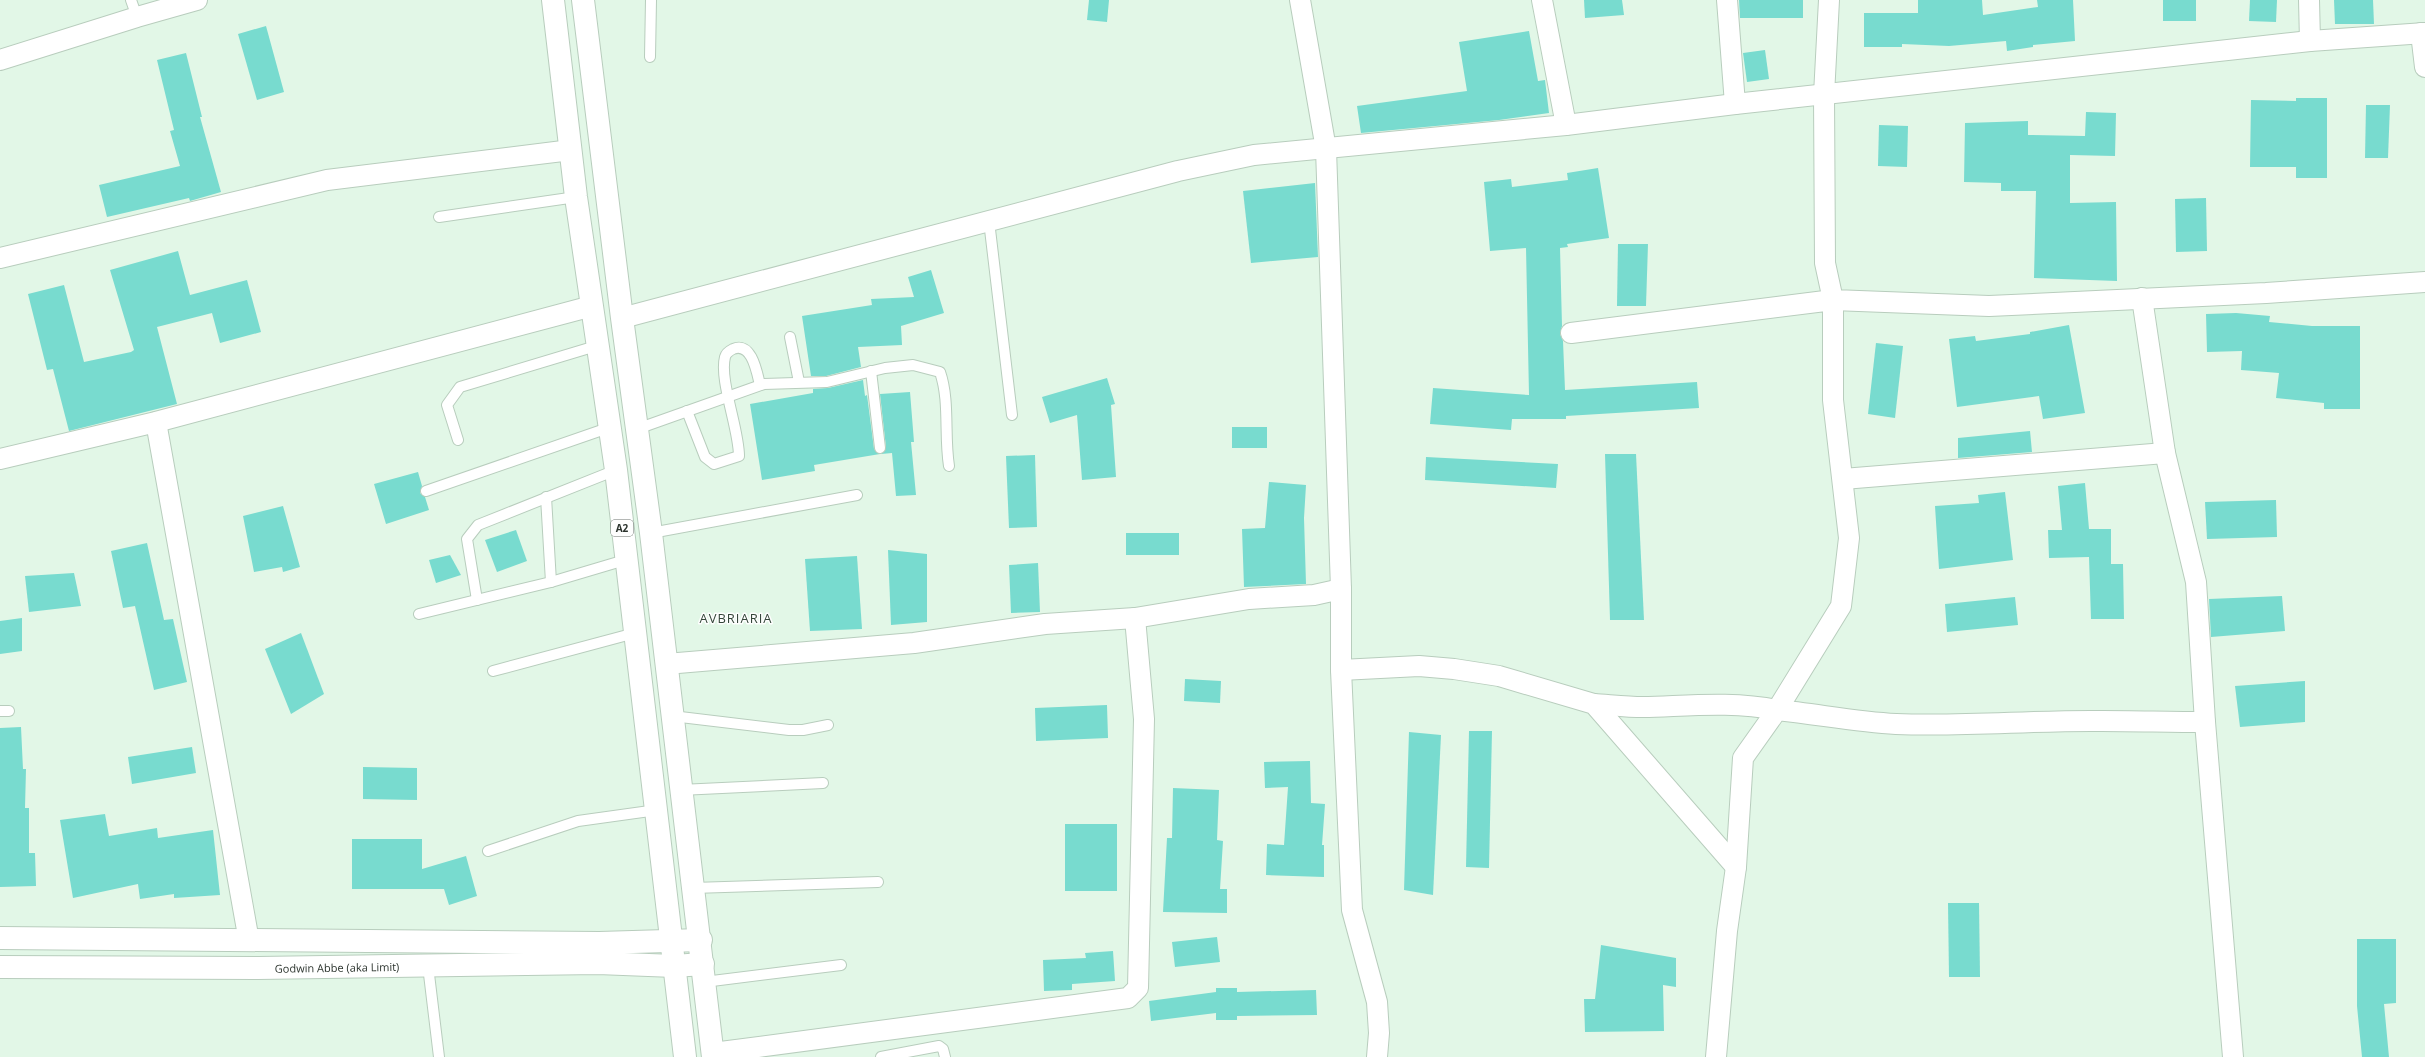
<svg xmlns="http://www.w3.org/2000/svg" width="2425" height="1057" viewBox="0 0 2425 1057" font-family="'Open Sans',sans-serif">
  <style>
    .building { fill: #78dbcf }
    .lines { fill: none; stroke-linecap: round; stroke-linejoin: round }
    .service-casing { stroke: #b8cdbd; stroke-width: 12 }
    .minor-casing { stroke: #b8cdbd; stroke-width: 22 }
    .tertiary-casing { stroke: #b8cdbd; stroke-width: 24 }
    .trunk-casing { stroke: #b8cdbd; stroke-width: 24 }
    .service { stroke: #fff; stroke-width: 10 }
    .minor { stroke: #fff; stroke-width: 20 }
    .tertiary { stroke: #fff; stroke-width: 22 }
    .trunk { stroke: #fff; stroke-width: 22 }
    .labels { text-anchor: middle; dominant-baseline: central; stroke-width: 3; stroke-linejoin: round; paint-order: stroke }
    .shield { fill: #fefefe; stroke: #6a706c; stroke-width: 1 }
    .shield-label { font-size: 10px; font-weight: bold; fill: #2b332d }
    .street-label { font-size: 11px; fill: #2b332d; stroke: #fefefe }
    .quarter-label { font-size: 13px; letter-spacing: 1px; fill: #344639; stroke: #fefefe }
  </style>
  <rect width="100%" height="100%" fill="#e2f7e7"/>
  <!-- building -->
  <g class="building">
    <polygon points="1089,0 1109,0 1107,22 1087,20"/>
    <polygon points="1584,0 1622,0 1624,15 1585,18"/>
    <polygon points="1739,0 1803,0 1803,18 1740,18"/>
    <polygon points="1918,0 1982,0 1983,15 2038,7 2037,0 2073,0 2075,41 2033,45 2033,47 2007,51 2006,41 1949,46 1902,44 1902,47 1864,47 1864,13 1918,13"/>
    <rect x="2163" y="0" width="33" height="21"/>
    <polygon points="2250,0 2277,0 2276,22 2249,21"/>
    <polygon points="2334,0 2373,0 2374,24 2335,24"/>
    <polygon points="266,26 284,92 257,100 238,34"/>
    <polygon points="1529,31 1538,81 1545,80 1549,113 1499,120 1361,133 1357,106 1467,91 1459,42"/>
    <polygon points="1765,50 1769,79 1747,82 1743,53"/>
    <polygon points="186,53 202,117 200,117 221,192 190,201 189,198 107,217 99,185 180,166 170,131 174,130 157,60"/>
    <polygon points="2296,98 2327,98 2327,178 2296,178 2296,167 2250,167 2251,100 2296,101"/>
    <polygon points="2366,105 2390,105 2388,158 2365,158"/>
    <polygon points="2086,112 2116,113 2115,156 2070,155 2070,203 2116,202 2117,281 2034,278 2036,191 2001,191 2001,183 1964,182 1965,123 2028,121 2028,135 2085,136"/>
    <polygon points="1879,125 1908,126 1907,167 1878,166"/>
    <polygon points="1598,168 1609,238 1567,244 1568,247 1560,248 1562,326 1560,334 1563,341 1565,390 1697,382 1699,408 1566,416 1566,419 1512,419 1511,430 1430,424 1433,388 1529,395 1526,248 1490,251 1484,182 1511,179 1512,187 1568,180 1567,173"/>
    <polygon points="1315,183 1318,257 1251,263 1243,191"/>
    <polygon points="2206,198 2207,251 2176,252 2175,199"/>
    <polygon points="1618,244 1648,244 1646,306 1617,306"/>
    <polygon points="178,251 190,295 247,280 261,332 220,343 212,313 157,327 177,404 69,431 53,369 47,370 28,294 64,285 84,362 131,352 134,350 110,270"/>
    <polygon points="931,270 944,313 901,326 902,345 858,347 861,367 826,376 811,376 802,316 872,305 871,299 914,297 908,277"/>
    <polygon points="2236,313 2270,316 2269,322 2312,326 2360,326 2360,409 2324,409 2324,403 2276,398 2279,373 2241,370 2242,351 2207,352 2206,314"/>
    <polygon points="2069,325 2085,413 2043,419 2039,396 1957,407 1949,339 1975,336 1976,341 2030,334 2030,332"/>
    <polygon points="1876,343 1903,346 1895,418 1868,414"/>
    <polygon points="1107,378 1115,404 1111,405 1116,477 1082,480 1077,415 1050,423 1042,397"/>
    <polygon points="863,380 865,396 867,395 874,449 880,454 814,465 815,471 762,480 750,404 813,393 813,389 828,388"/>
    <polygon points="910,392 914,442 911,442 916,495 896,496 892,453 881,454 886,447 880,394"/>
    <rect x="1232" y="427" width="35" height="21"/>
    <polygon points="2030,431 2032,452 1958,458 1958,438"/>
    <polygon points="1605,454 1636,454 1644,620 1610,620"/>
    <polygon points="1035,455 1037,527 1009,528 1006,456"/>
    <polygon points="1426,457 1558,464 1556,488 1425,480"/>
    <polygon points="418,472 422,486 420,493 425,497 429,510 386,524 374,484"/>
    <polygon points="1269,482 1306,485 1304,518 1306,584 1244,587 1242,529 1265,528"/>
    <polygon points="2085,483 2089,529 2111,529 2111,564 2123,564 2124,619 2091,619 2089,557 2049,558 2048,530 2062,530 2058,486"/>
    <polygon points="2005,492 2013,560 1939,569 1935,506 1979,503 1978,495"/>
    <polygon points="2276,500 2277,537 2207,539 2205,502"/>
    <polygon points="283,506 300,567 283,572 282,567 254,572 243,516"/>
    <polygon points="516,530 527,561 497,572 485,540"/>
    <rect x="1126" y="533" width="53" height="22"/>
    <polygon points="147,543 164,620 173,619 187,682 154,690 135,606 123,608 111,551"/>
    <polygon points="888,550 927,554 927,622 891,625"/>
    <polygon points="450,555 461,575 436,583 429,560"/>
    <polygon points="857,556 862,629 810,631 805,559"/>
    <polygon points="1038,563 1040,612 1011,613 1009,565"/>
    <polygon points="74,573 81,606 29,612 25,576"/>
    <polygon points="2282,596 2285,631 2211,637 2209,599"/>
    <polygon points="2015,597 2018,625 1947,632 1945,604"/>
    <polygon points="22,618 22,651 0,654 0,621"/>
    <polygon points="301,633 324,694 291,714 265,649"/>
    <polygon points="1185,679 1221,681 1220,703 1184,701"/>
    <polygon points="2305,681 2305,722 2240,727 2235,686"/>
    <polygon points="1107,705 1108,738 1036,741 1035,708"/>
    <polygon points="21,727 23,769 26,769 25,808 29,808 29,853 35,853 36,886 0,887 0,728"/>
    <polygon points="1469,731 1492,731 1489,868 1466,867"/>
    <polygon points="1409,732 1441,735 1433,895 1404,890"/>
    <polygon points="192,747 196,773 132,784 128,757"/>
    <polygon points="1310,761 1311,803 1325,804 1322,845 1324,845 1324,877 1266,875 1267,844 1284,845 1288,787 1265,788 1264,762"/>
    <polygon points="363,767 417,768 417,800 363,799"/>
    <polygon points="1173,788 1219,790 1217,840 1223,841 1220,889 1227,889 1227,913 1163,912 1167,838 1172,838"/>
    <polygon points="105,814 109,836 157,828 158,838 213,830 220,895 174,898 174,894 140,899 138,884 73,898 60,820"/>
    <rect x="1065" y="824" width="52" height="67"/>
    <polygon points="352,839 422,839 422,869 466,856 477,896 449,905 444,889 352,889"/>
    <polygon points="1948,903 1979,903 1980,977 1949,977"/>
    <polygon points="1217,937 1220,962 1175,967 1172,942"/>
    <polygon points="2357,939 2396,939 2396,1003 2384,1004 2389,1057 2362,1057 2357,1006"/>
    <polygon points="1601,945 1676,958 1676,987 1663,985 1664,1031 1585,1032 1584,999 1595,999"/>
    <polygon points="1113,951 1115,981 1072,984 1072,990 1044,991 1043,960 1086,958 1085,953"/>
    <polygon points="1216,988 1237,988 1237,992 1316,990 1317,1015 1237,1016 1237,1020 1216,1020 1216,1013 1151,1021 1149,1001 1216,992"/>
  </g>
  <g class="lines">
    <!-- service casing -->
    <g class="service-casing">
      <g id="service">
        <polyline points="131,0 137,17"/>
        <polyline points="650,57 651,0"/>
        <polyline points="439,217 576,197"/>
        <polyline points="989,221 1012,415"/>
        <polyline points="790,337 799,382"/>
        <polyline points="871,371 880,448"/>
        <path d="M687,411L705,457L714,464L739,456C739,429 719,380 725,357C726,353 729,351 733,349C752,341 757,373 760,385"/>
        <path d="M637,429L764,384L827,382L885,368L913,365L940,372C950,401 944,435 949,466"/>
        <polyline points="458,440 447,405 460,387 596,346"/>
        <polyline points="426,491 608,428"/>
        <polyline points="546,497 551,582"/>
        <polyline points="651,533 857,495"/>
        <polyline points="477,600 467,539 478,525 616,470"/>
        <polyline points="419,614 551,582 625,560"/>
        <polyline points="493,671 635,633"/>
        <polyline points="0,711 9,711"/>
        <polyline points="672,716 789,730 803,730 828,725"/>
        <polyline points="680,790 823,783"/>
        <polyline points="488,851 578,821 657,810"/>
        <polyline points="693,888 878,882"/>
        <polyline points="428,966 439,1057"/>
        <polyline points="704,982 841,965"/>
        <polyline points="881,1057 939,1046 943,1049 945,1057"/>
      </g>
    </g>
    <!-- minor casing -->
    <g class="minor-casing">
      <g id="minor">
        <polyline points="1300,0 1326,149 1341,589 1341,670 1352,910 1377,1002 1379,1033 1377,1057"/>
        <polyline points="1542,0 1566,125"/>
        <polyline points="1727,0 1735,104"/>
        <polyline points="1829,0 1824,95 1825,263 1833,300 1989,306 2266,293 2425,282"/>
        <polyline points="2309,0 2310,41"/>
        <polyline points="2421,33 2425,67"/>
        <polyline points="0,60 137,17 197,0"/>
        <polyline points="0,258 327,180 571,150"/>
        <polyline points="2142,298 2165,453 2196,582 2205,722 2233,1057"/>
        <polyline points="622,318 1178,171 1254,155 1566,125 1735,104 2310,41 2425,33"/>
        <path d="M1571,333L1833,300V400L1849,538L1841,606L1777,710C1732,701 1688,706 1643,707C1627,707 1610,705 1594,704"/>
        <polyline points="156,422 249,941"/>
        <polyline points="0,459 156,422 592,306"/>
        <polyline points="1843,479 2165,453"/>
        <polyline points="666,664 914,643 1045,624 1135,618 1249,599 1314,595 1341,589"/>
        <polyline points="1341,670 1419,666 1454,669 1499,676 1594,704 1736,867"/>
        <polyline points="713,1053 1128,998 1138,988 1144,719 1135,618"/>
        <path d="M1716,1057L1727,931L1736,867L1743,758L1777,710C1817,714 1856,722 1896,724C1965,727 2033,720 2102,721C2136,721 2170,722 2205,722"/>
      </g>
    </g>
    <!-- tertiary casing -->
    <g class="tertiary-casing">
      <g id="tertiary">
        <polyline points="0,938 599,943 701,940"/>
        <path id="s1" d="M0,967L258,968L598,963L674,966L703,964"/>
      </g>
    </g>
    <!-- trunk casing -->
    <g class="trunk-casing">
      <g id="trunk">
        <polyline points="553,0 576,197 616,470 685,1057"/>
        <polyline points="583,0 622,318 651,533 713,1057"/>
      </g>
    </g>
    <!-- service -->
    <use href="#service" class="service"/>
    <!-- minor -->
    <use href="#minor" class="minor"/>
    <!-- tertiary -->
    <use href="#tertiary" class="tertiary"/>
    <!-- trunk -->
    <use href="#trunk" class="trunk"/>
  </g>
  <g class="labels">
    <!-- shield labels -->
    <rect class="shield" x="611" y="520" width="22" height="16" rx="3"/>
    <g class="shield-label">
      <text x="622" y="528">A2</text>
    </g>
    <!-- street labels -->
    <g class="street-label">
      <text stroke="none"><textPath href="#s1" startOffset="337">Godwin Abbe (aka Limit)</textPath></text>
    </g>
    <!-- quarter labels -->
    <g class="quarter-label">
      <text x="736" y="618">AVBRIARIA</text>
    </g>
  </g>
</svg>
